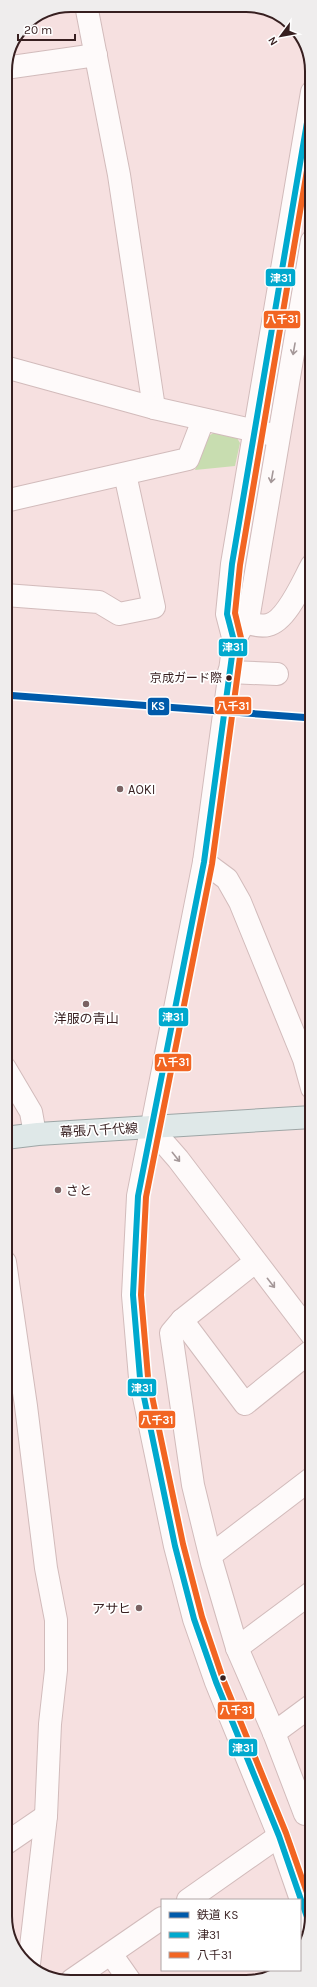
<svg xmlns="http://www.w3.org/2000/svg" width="317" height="1987" viewBox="0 0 317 1987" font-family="Karla,'Noto Sans JP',sans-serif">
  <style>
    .green { fill: #c8ddb0 }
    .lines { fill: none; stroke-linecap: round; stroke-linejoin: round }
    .minor-casing { stroke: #d2bbbb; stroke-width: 24 }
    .major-casing { stroke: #9ea6a6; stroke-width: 24 }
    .minor { stroke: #fefafa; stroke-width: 22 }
    .major { stroke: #dfe8e8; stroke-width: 22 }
    .bus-1-casing { stroke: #fff; stroke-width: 9 }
    .bus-2-casing { stroke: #fff; stroke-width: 9 }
    .bus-1 { stroke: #00a9ce; stroke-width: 6 }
    .bus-2 { stroke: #f26522; stroke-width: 6 }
    .rail-1-casing { stroke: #fff; stroke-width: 10 }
    .rail-1 { stroke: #005aaa; stroke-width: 7 }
    .oneway { stroke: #a49798 }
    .bus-dot { fill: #371f20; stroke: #fff; stroke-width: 1.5 }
    .poi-dot { fill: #7a6363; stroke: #fff; stroke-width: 1.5 }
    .labels { text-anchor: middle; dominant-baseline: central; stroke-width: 3.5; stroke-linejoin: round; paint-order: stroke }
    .bus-label { font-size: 12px; fill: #371f20; stroke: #fff; text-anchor: end }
    .poi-label { font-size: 13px; fill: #371f20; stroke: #fff; text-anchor: start }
    .street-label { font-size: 13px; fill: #371f20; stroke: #fff }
    .rim { fill: none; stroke: #371f20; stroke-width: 2 }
    .line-badge { stroke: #fff; stroke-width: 1.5 }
    .badge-label { font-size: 11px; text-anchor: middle; font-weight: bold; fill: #fff }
  </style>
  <rect width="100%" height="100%" fill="#f6e0e0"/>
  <!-- green -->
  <polygon class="green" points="215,432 234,433 240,443 235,466 195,470 207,437"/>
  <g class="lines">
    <!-- minor casing -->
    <g class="minor-casing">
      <g id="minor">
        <polyline points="86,5 119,175 154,408"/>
        <polyline points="5,68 96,55"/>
        <polyline points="5,367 154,408 269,434"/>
        <polyline points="5,501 188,459 203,420"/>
        <polyline points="5,595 99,602 119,614 154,607 125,474"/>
        <path d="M244,622C251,624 260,627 268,625C287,621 303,581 312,565"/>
        <polyline points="234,641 227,614 232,564 312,92"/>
        <polyline points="229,672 277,674"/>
        <polyline points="204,862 227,879 240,902 304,1059 312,1088"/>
        <polyline points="5,1068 31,1112 35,1134"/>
        <polyline points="150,1127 178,1159 312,1335"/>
        <polyline points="5,1262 26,1406 46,1568 56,1620 56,1670 50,1724 46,1816 29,1964"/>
        <polyline points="255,1262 182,1320 171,1333 193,1485 212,1563 237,1648 274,1733 305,1814 312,1808"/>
        <polyline points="182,1320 245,1404 312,1350"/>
        <polyline points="211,1555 312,1478"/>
        <polyline points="237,1648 312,1592"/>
        <polyline points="274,1733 312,1705"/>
        <polyline points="5,1844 46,1816"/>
        <polyline points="188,1900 279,1836"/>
        <polyline points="309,1923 279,1836 216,1682 194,1619 175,1546 140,1378 133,1295 138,1196 204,862 234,641 249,614 312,241"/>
        <polyline points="111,1954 130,1981"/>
        <polyline points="72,1980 162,1918"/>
      </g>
    </g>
    <!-- major casing -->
    <g class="major-casing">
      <polyline id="major" points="5,1138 38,1134 312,1117"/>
    </g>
    <!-- minor -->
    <use href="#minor" class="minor"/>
    <!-- major -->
    <use href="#major" class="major"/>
    <!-- bus-1 casing -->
    <g class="bus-1-casing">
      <polyline id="bus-1" points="309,1923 279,1836 216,1682 194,1619 175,1546 140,1378 133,1295 138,1196 204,862 234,641 227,614 232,564 312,93"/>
    </g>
    <!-- bus-2 casing -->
    <g class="bus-2-casing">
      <polyline id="bus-2" points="312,141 240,565 235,613 242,642 212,864 146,1197 141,1295 148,1377 183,1544 202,1617 223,1679 286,1833 312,1907"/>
    </g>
    <!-- bus-1 -->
    <use href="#bus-1" class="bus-1"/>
    <!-- bus-2 -->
    <use href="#bus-2" class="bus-2"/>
    <!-- rail-1 casing -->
    <g class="rail-1-casing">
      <polyline id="rail-1" points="5,695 312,718"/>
    </g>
    <!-- rail-1 -->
    <use href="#rail-1" class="rail-1"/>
  </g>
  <!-- one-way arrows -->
  <defs><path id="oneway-shaft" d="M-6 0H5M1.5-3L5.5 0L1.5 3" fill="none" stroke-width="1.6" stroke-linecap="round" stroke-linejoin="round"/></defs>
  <g class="oneway">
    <use href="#oneway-shaft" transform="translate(294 349) rotate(100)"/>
    <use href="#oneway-shaft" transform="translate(272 477) rotate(100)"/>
    <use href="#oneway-shaft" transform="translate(176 1157) rotate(51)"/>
    <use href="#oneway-shaft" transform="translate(271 1283) rotate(52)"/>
  </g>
  <!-- markers -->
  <g class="bus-dot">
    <circle cx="229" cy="678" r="3.5"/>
    <circle cx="223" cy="1678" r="3.5"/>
  </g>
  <g class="poi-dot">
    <circle cx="120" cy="789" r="4"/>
    <circle cx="86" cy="1004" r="4"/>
    <circle cx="58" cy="1190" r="4"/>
    <circle cx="139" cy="1608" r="4"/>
  </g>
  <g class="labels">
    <!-- bus labels -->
    <g class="bus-label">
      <text x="222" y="678">京成ガード際</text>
    </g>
    <!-- poi labels -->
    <g class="poi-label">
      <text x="128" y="789">AOKI</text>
      <text x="86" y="1018" text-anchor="middle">洋服の青山</text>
      <text x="66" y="1190">さと</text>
      <text x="131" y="1608" text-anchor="end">アサヒ</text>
    </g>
    <!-- street labels -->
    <g class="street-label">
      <text transform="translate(99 1130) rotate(-3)">幕張八千代線</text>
    </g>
  </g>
  <!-- crop -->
  <path d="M0 0H317V1987H0ZM71 12H246A59 59 0 0 1 305 71V1916A59 59 0 0 1 246 1975H71A59 59 0 0 1 12 1916V71A59 59 0 0 1 71 12Z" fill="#efeded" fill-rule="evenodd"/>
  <path class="rim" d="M71 12H246A59 59 0 0 1 305 71V1916A59 59 0 0 1 246 1975H71A59 59 0 0 1 12 1916V71A59 59 0 0 1 71 12Z"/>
  <g class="line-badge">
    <rect x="265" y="268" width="31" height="19" rx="4" fill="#00a9ce"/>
    <rect x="263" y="310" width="38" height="19" rx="4" fill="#f26522"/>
    <rect x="218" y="638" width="30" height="19" rx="4" fill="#00a9ce"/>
    <rect x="214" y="696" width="38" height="19" rx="4" fill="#f26522"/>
    <rect x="147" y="697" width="23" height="19" rx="4" fill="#005aaa"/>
    <rect x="158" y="1007" width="31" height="20" rx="4" fill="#00a9ce"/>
    <rect x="154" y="1053" width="38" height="19" rx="4" fill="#f26522"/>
    <rect x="127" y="1378" width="30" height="19" rx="4" fill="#00a9ce"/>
    <rect x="138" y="1410" width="38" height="19" rx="4" fill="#f26522"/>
    <rect x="217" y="1701" width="38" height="19" rx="4" fill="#f26522"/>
    <rect x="228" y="1738" width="30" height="19" rx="4" fill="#00a9ce"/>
  </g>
  <g class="badge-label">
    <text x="281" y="282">津31</text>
    <text x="282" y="323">八千31</text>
    <text x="233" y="651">津31</text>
    <text x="233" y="710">八千31</text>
    <text x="158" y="710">KS</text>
    <text x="173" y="1021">津31</text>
    <text x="173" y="1066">八千31</text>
    <text x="142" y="1392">津31</text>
    <text x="157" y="1424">八千31</text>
    <text x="236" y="1714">八千31</text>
    <text x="243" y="1752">津31</text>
  </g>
  <!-- legend -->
  <rect x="161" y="1899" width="140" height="72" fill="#ffffff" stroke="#afa5a6"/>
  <rect x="169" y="1912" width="20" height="6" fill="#005aaa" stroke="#afa5a6"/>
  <text x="197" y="1919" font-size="12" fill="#371f20">鉄道 KS</text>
  <rect x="169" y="1932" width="20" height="6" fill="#00a9ce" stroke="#afa5a6"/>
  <text x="197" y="1939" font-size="12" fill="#371f20">津31</text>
  <rect x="169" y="1952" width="20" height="6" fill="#f26522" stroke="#afa5a6"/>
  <text x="197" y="1959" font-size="12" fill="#371f20">八千31</text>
  <!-- north arrow -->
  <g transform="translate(281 36) rotate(238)" stroke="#ffffff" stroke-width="3" paint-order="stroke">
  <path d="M0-3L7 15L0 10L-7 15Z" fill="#371f20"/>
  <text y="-6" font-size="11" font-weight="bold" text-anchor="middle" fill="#371f20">N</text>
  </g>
  <!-- scale -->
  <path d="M18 34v6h57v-6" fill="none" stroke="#371f20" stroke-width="2"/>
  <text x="24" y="34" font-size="12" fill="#371f20" stroke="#ffffff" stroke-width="3" paint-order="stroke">20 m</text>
</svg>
